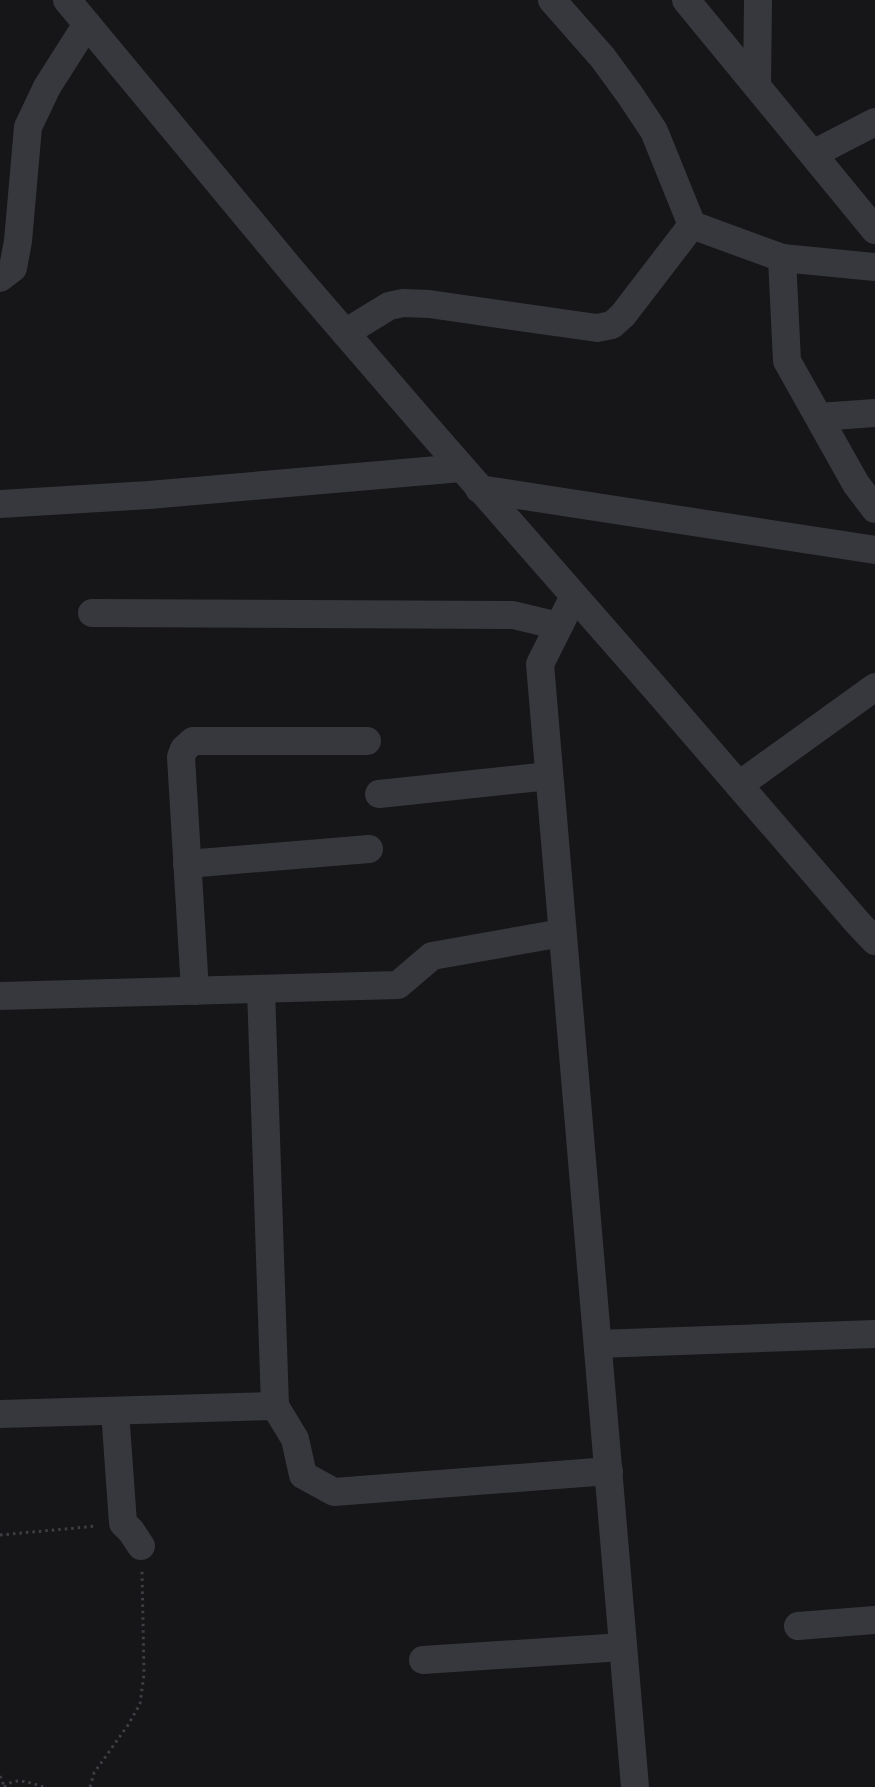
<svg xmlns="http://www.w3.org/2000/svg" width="875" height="1787" viewBox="0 0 875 1787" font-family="'Space Grotesk',sans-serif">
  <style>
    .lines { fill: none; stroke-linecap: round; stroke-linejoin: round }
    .path { stroke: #3d3f44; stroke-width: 3; stroke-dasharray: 2.5 4; stroke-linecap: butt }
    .minor { stroke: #37383d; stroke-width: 28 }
  </style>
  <rect width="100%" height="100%" fill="#161618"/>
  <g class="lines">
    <!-- path -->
    <g class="path">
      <polyline points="0,1535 97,1526"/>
      <polyline points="0,1776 4,1786"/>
      <path d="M4,1787C16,1776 30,1783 44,1787"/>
      <polyline points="90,1787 94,1773 128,1725 140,1704 144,1674 142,1571"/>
    </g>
    <!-- minor -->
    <g class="minor">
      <polyline points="67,0 297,277 429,430 655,688 857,922 875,941"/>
      <polyline points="552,0 603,58 630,95 654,131 692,225 782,258"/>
      <polyline points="686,0 875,230"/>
      <polyline points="757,86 758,0"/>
      <polyline points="813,154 875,122"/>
      <polyline points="875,267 782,258 787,361 856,484 875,509"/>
      <polyline points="0,278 13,268 18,241 28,127 47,87 87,24"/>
      <polyline points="345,333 389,306 403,303 429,304 597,328 612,325 623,315 692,225"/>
      <polyline points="819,417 875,413"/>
      <polyline points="479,489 875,550"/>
      <polyline points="0,504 149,495 461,468"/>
      <polyline points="574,596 540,664 635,1787"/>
      <polyline points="92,613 513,615 559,626"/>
      <polyline points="739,785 875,687"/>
      <polyline points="379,794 549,776"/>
      <polyline points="187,864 369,849"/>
      <polyline points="261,989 275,1406"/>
      <polyline points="195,991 181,757 184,749 193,741 367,741"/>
      <polyline points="0,996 398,985 432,956 562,933"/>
      <polyline points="598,1344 875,1334"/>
      <polyline points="115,1411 123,1523 131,1531 141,1546"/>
      <polyline points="0,1414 275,1406 295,1439 303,1475 334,1492 609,1471"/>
      <polyline points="798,1626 875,1620"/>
      <polyline points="423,1660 623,1647"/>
    </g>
  </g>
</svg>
